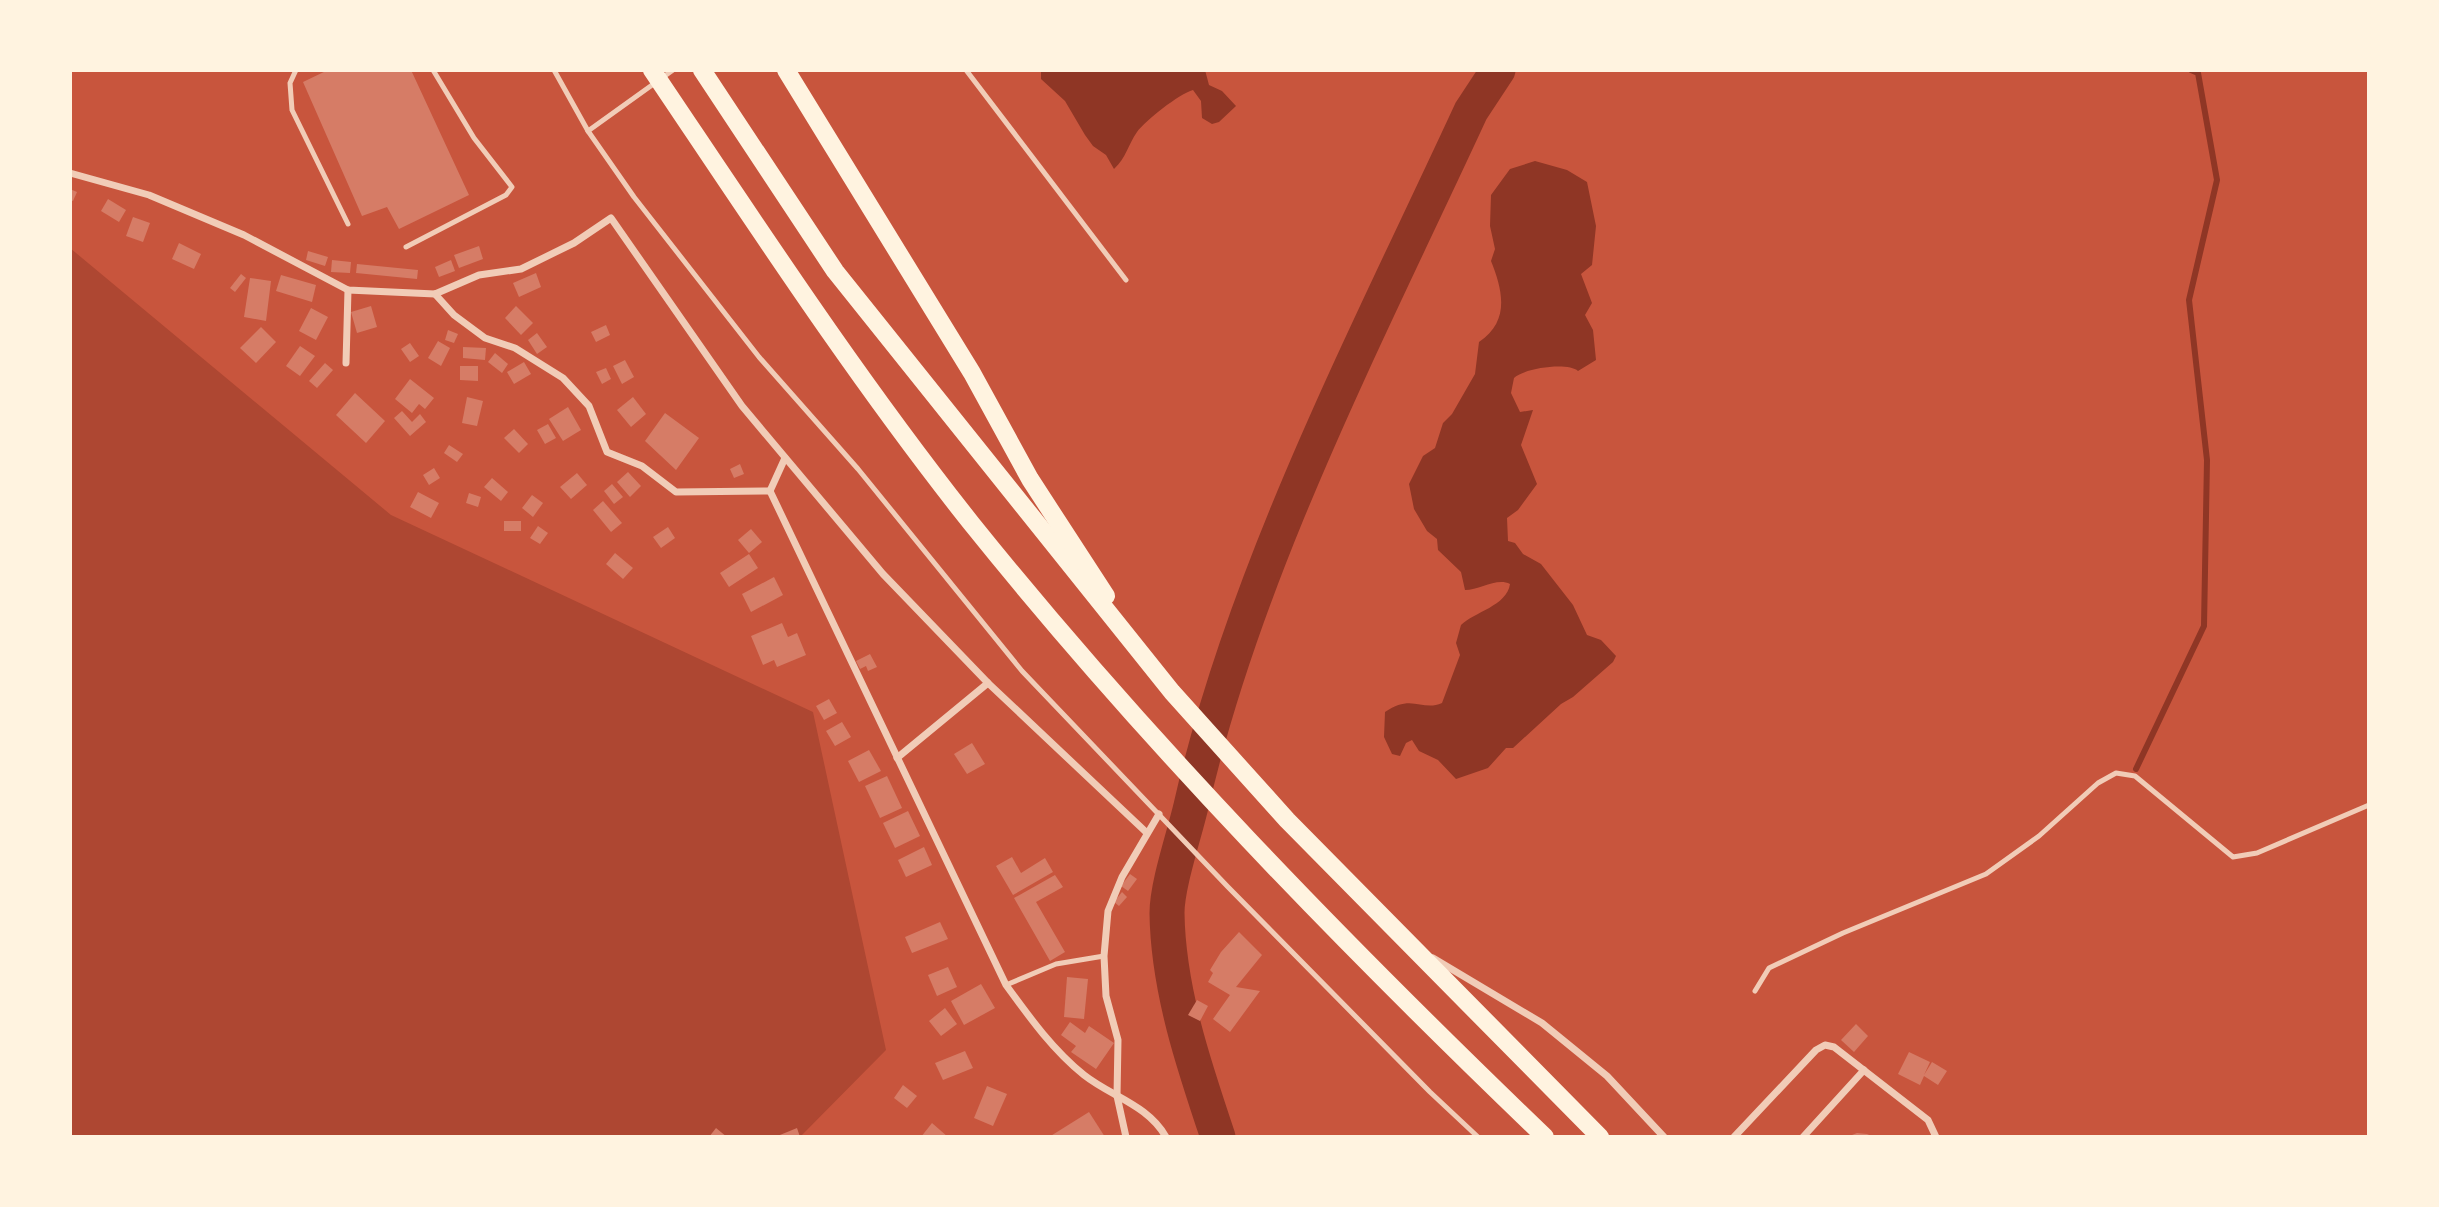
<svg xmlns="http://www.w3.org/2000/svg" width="2439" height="1207" viewBox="0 0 2439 1207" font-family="'Asap Condensed',sans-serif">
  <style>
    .green { fill: #ae4732 }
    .water { fill: #8f3625 }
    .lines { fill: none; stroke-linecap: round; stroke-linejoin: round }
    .stream { stroke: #8f3625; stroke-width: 6 }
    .river { stroke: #8f3625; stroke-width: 35 }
    .building { fill: #d67c66 }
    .service { stroke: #f1ccb7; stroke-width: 5 }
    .minor { stroke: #f1ccb7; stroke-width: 7 }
    .trunk { stroke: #fff3e0; stroke-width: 18 }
  </style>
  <rect width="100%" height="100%" fill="#c8553d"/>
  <!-- green -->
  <polygon class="green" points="70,248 391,515 813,712 886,1050 800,1137 70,1137"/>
  <!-- water -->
  <g class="water">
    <path d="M1041,70H1205L1209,85L1222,91L1236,106L1219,122L1212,124L1202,118L1201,101L1193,90C1179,94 1146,120 1137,132C1128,145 1126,158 1114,169L1106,155L1093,146L1085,135L1065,101L1041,79Z"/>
    <path d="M1535,161L1567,170L1587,182L1596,226L1592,265L1581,274L1592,303L1585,315L1593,330L1596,360L1578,371C1568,362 1524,368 1514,378L1511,393L1520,412L1533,410L1521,445L1537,484L1518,510L1507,518L1508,541L1515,543L1523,554L1541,564L1573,605L1587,635L1601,640L1616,656L1613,662L1573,697L1561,704L1513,748H1506L1488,768L1456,779L1438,760L1419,751L1412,740L1406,743L1400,756L1392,754L1384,737L1385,712C1412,693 1422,712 1442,703L1460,655L1456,643L1461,625C1474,612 1507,606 1510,584C1497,577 1480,590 1465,590L1461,572L1438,550L1437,539L1427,531L1414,509L1409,484L1423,456L1435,448L1443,423L1452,414L1475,374L1479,342C1510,321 1503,291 1491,261L1495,249L1490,226L1491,195L1510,169Z"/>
  </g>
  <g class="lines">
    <!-- stream -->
    <polyline class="stream" points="2136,769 2204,626 2207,460 2189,300 2217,180 2198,73 2191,70"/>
    <!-- river -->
    <path class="river" d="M1218,1137C1194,1066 1168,989 1167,913C1167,885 1184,836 1191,806C1245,568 1369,332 1471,111L1498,70"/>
  </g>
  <!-- building -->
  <g class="building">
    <polygon points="328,70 411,70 469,195 399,229 387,207 362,216 303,82"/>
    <polygon points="70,189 77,192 73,201 70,200"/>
    <polygon points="108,199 126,210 119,222 101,211"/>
    <polygon points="133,217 150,223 143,242 126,236"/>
    <polygon points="179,243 201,254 194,269 172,259"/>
    <polygon points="479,246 483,259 459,268 454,255"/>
    <polygon points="308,251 328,257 325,266 306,260"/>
    <polygon points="332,260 351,262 350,273 331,272"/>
    <polygon points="451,260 455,271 439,277 435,267"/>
    <polygon points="357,264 418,270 417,279 356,273"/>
    <polygon points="536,273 541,287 519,297 513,283"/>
    <polygon points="241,274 246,278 235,292 230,288"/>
    <polygon points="281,275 316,285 312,302 276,291"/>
    <polygon points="250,278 271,281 266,321 244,317"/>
    <polygon points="371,306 377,327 357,333 351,312"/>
    <polygon points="516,306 533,323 521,335 505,318"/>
    <polygon points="311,308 328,317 316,340 299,331"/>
    <polygon points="606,325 610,335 596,342 591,332"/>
    <polygon points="261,327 276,342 256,363 240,348"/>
    <polygon points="448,330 458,334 454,343 445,340"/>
    <polygon points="537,333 547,347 537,354 528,340"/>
    <polygon points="438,341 450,348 441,366 428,358"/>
    <polygon points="410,343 419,356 410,362 401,349"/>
    <polygon points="300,346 315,356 300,376 286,366"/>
    <polygon points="463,347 486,348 485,360 463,358"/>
    <polygon points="495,353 508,364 502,373 488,362"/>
    <polygon points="625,360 634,377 622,384 613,366"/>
    <polygon points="524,362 531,374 514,384 507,372"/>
    <polygon points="325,363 333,370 317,388 309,381"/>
    <polygon points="460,366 478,366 478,381 460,380"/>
    <polygon points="606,368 611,379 602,384 596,372"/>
    <polygon points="410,379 434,398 425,409 419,404 412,413 395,399"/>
    <polygon points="355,393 385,421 366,443 336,415"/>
    <polygon points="467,397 483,401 477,426 462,423"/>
    <polygon points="633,397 646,414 631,427 617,410"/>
    <polygon points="568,407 581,430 563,441 549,419"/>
    <polygon points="402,411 412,422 420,414 426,422 410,436 394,418"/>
    <polygon points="665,413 699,438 676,470 645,441"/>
    <polygon points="548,424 556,438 545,444 537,430"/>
    <polygon points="514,429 528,444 519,453 504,438"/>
    <polygon points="449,445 463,454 457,462 444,453"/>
    <polygon points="740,464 744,474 734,478 730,469"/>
    <polygon points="434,468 440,478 429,485 423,475"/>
    <polygon points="628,472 641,486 630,497 617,482"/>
    <polygon points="577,473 587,485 571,499 560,487"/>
    <polygon points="492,478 508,492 501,501 484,487"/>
    <polygon points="612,484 623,497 614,504 604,491"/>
    <polygon points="418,492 439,503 431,518 410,507"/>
    <polygon points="469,493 481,497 478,507 466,503"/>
    <polygon points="532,495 543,503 533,517 522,508"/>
    <polygon points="603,501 622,523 611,532 593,510"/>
    <rect x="504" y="521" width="17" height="10"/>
    <polygon points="538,526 548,533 540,544 530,538"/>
    <polygon points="668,527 675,538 661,548 653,537"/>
    <polygon points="751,529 762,542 749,553 738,540"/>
    <polygon points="615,553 633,568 623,579 606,564"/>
    <polygon points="749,554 758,568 729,587 720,573"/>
    <polygon points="774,577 783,595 751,612 742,594"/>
    <polygon points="782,623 788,637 797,633 806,655 777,667 774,660 763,665 751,636"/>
    <polygon points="870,654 877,667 868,671 866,666 860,669 856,661"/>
    <polygon points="829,699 837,713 824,720 816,706"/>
    <polygon points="842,722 851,737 835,746 826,731"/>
    <polygon points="972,743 985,764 967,774 954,754"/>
    <polygon points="869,750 881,771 859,782 848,761"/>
    <polygon points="887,776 902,808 880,818 865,786"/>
    <polygon points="908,811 920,836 895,848 883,823"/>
    <polygon points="924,847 932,865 906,877 898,860"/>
    <polygon points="1012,857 1021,873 1045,858 1053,872 1013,895 996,866"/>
    <polygon points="1130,874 1137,879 1128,891 1121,886"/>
    <polygon points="1055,875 1063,887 1036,902 1065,952 1050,961 1014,898"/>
    <polygon points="1122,892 1127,897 1119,906 1114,902"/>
    <polygon points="940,922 948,939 912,953 905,937"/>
    <polygon points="1239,932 1262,955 1236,987 1260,991 1230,1032 1213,1019 1230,995 1208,982 1213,973 1210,970 1221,952"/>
    <polygon points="948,967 957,987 937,996 928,975"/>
    <polygon points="1067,977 1088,979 1084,1019 1064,1017"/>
    <polygon points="981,984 995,1008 964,1025 951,1001"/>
    <polygon points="1197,1000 1208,1006 1200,1021 1188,1015"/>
    <polygon points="945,1008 957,1024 941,1036 929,1021"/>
    <polygon points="1070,1022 1085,1033 1089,1026 1114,1043 1096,1069 1071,1052 1076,1046 1061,1035"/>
    <polygon points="1856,1024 1868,1036 1854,1052 1841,1040"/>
    <polygon points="965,1051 973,1068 943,1080 935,1063"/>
    <polygon points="1909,1052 1930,1062 1924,1075 1932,1062 1947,1071 1938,1085 1924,1076 1920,1085 1898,1074"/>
    <polygon points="903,1085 917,1096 907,1108 894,1098"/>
    <polygon points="987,1086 1007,1094 993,1126 974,1118"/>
    <polygon points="1089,1112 1105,1137 1049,1137"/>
    <polygon points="932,1123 948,1137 921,1137"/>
    <polygon points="716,1128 727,1137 709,1137"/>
    <polygon points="797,1128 800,1137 775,1137"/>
    <polygon points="1857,1133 1867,1134 1874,1137 1847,1137"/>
  </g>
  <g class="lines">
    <!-- service -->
    <g class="service">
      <polyline points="296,70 290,83 292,110 348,224"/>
      <polyline points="554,70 588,131 634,197 759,357 858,469 1022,671 1228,887 1430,1092 1478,1137"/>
      <polyline points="966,70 1126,280"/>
      <polyline points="588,131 673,70"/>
      <polyline points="406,247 506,195 512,187 474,138 433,70"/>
      <polyline points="1006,985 1056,964 1104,956"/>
      <polyline points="1755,991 1769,968 1843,933 1986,874 2039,836 2098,783 2116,773 2135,776 2233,857 2257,853 2369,805"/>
    </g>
    <!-- minor -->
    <g class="minor">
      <polyline points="70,173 149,195 244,235 348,290 435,294 479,275 521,269 574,243 611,218 742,406 883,574 988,683 1147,833"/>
      <polyline points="435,294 454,315 485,338 515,348 563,378 589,406 607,452 642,466 676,492 770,491"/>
      <polyline points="346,363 348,290"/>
      <path d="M785,458L770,491L1006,985C1030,1018 1053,1050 1084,1075C1112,1097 1148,1105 1166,1137"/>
      <polyline points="897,758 988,683"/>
      <polyline points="1433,958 1542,1023 1607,1076 1664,1137"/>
      <polyline points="1126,1137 1117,1096 1118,1040 1106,996 1104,956 1108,911 1122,877 1159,814"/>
      <polyline points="1734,1137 1816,1050 1825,1045 1834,1047 1928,1120 1936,1137"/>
      <polyline points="1803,1137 1864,1070"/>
    </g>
    <!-- trunk -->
    <g class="trunk">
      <path d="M652,70C755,223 856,378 971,523C1147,742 1343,943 1545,1137"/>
      <polyline points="702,70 835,271 1172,692 1287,820 1600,1137"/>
      <polyline points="786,70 972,373 1030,479 1106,596"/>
    </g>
  </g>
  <!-- border -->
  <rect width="2439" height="1207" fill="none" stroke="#fff3e0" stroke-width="144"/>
</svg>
